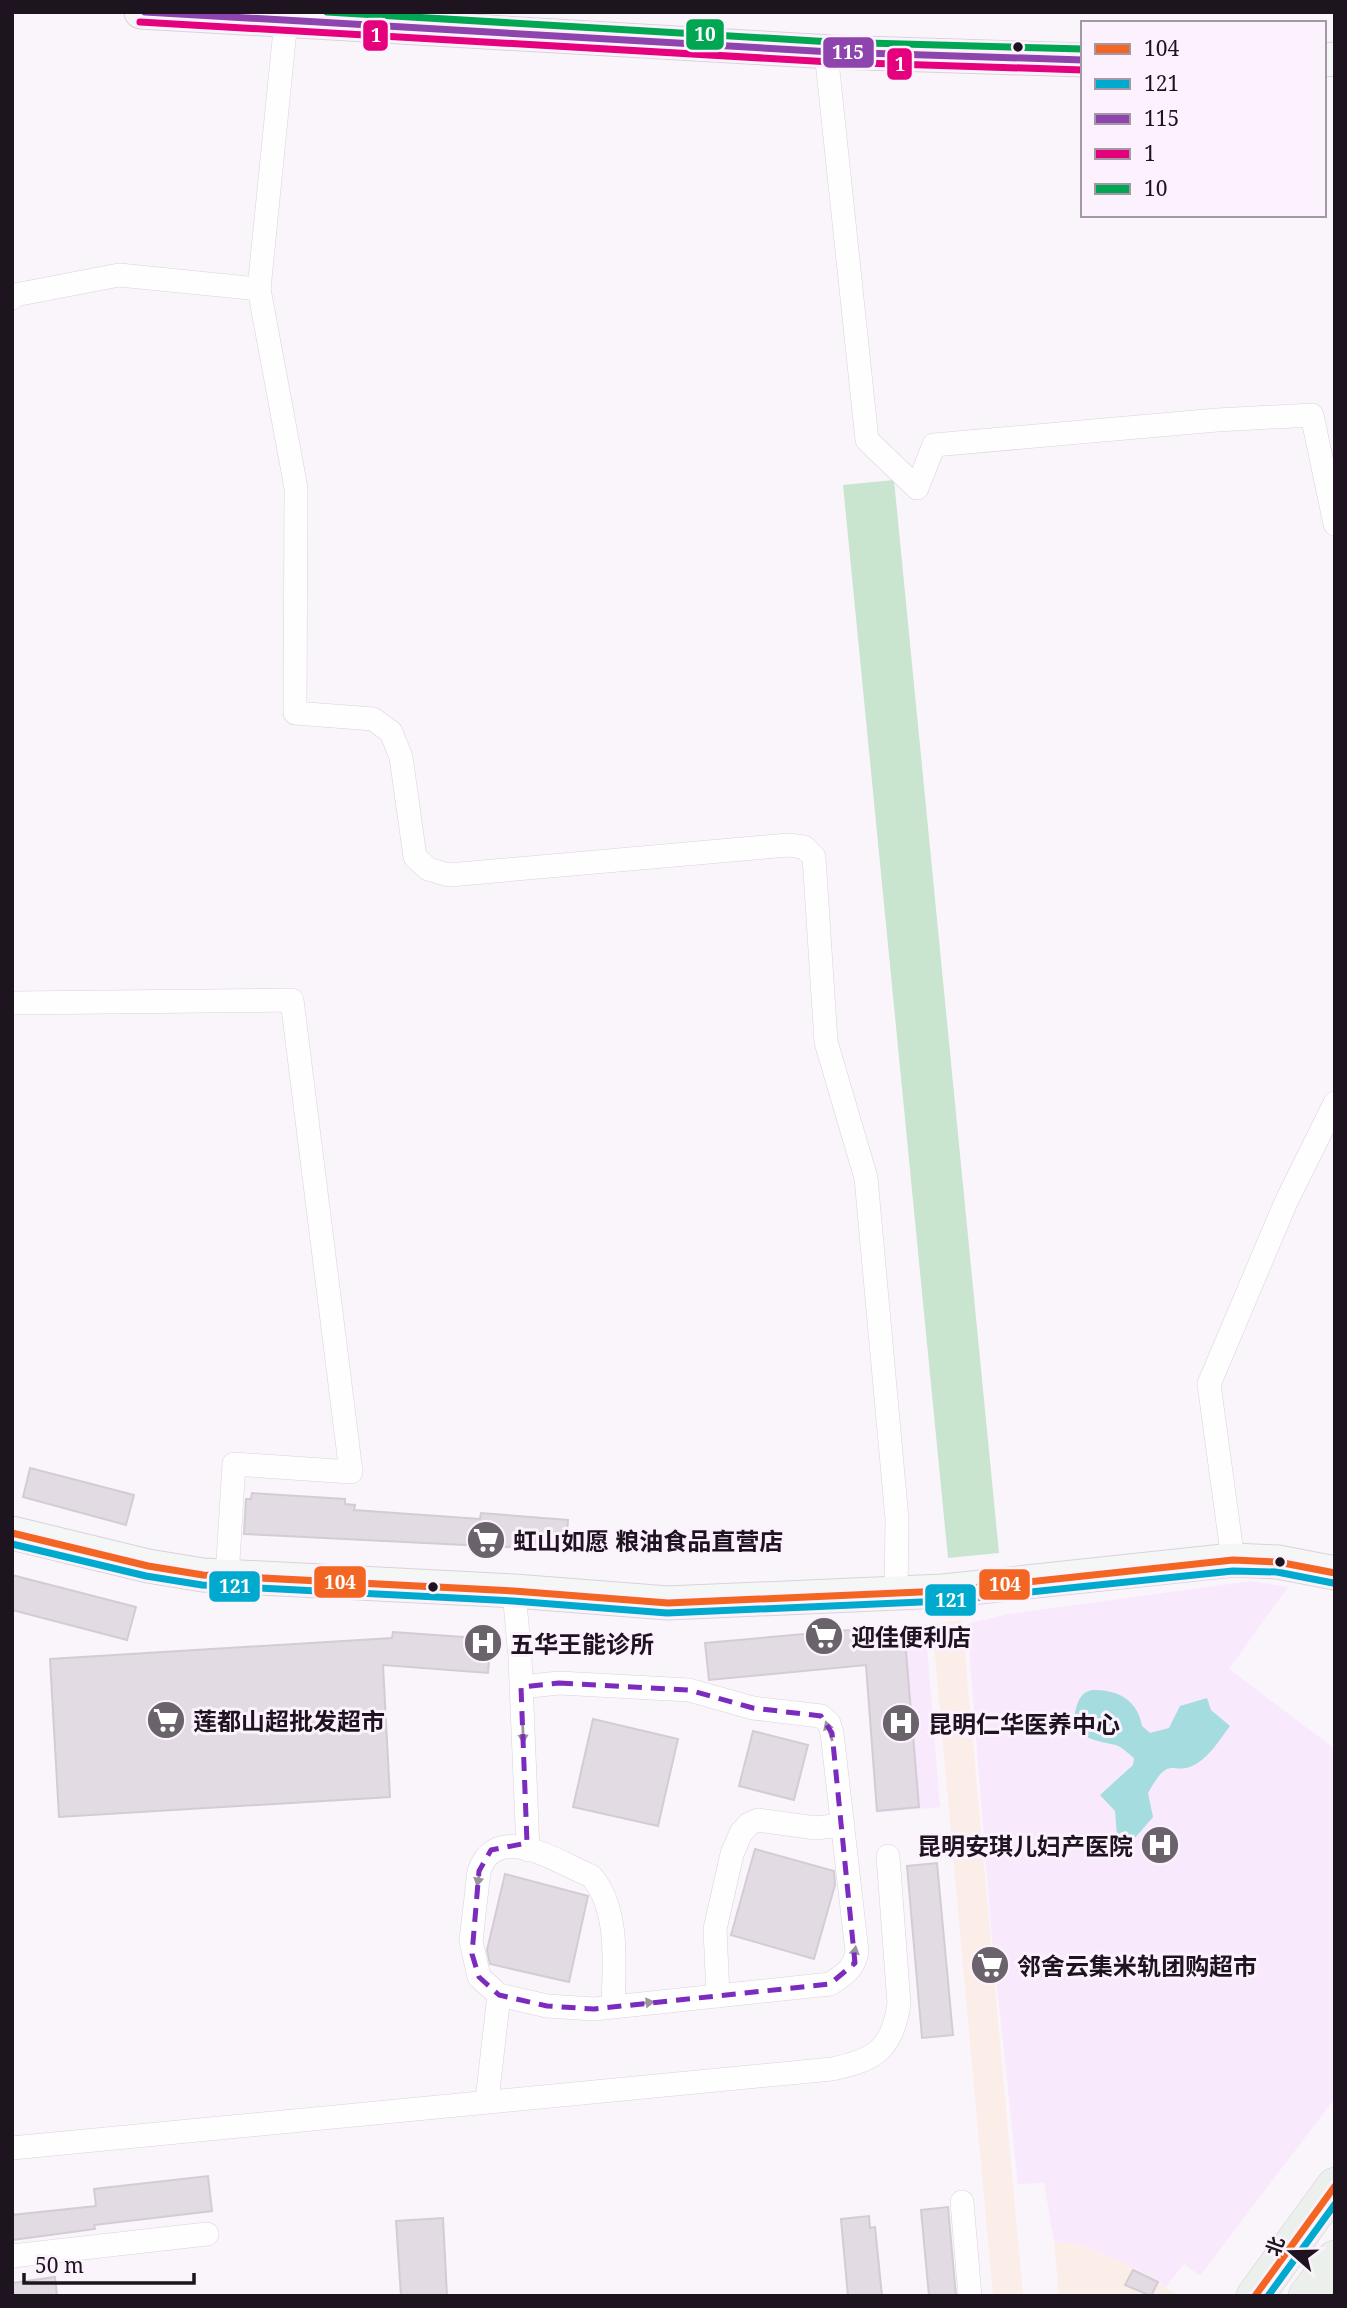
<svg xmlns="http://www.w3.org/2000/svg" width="1347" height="2308" viewBox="0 0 1347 2308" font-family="'Noto Serif','Noto Sans SC',serif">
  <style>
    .commercial { fill: #fbeee8 }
    .built { fill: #f9e9fd }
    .forest { fill: #c9e4cf }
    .water { fill: #a4dcdf }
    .building { fill: #e2dbe3; stroke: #d4ccd5; stroke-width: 2 }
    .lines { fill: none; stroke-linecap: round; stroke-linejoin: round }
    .street-casing { stroke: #d9d2da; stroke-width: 24 }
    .secondary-casing { stroke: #d9d2da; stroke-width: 35 }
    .primary-casing { stroke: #d5d1d5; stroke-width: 38 }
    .street { stroke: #fefefe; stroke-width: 23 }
    .secondary { stroke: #f5f7f6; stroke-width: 33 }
    .primary { stroke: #ecf0ed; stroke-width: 37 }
    .bus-1-casing { stroke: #fcf2fe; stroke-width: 12 }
    .bus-2-casing { stroke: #fcf2fe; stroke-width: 12 }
    .bus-3-casing { stroke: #fcf2fe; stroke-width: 12 }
    .bus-4-casing { stroke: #fcf2fe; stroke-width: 12 }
    .bus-5-casing { stroke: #fcf2fe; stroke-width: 12 }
    .bus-1 { stroke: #f26522; stroke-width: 7 }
    .bus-2 { stroke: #00a9ce; stroke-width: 7 }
    .bus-3 { stroke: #8e44ad; stroke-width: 7 }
    .bus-4 { stroke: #e5007d; stroke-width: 7 }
    .bus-5 { stroke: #00a651; stroke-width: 7 }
    .oneway { fill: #99959a }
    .marked { fill: none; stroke: #7b2cbf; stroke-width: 5; stroke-dasharray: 14 9; stroke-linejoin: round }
    .bus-dot { fill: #1d141f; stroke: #fcf2fe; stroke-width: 2.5 }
    .labels { text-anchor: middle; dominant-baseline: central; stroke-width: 6; stroke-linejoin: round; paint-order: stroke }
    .poi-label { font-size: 24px; font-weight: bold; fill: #1d141f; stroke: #fcf2fe; text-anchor: start }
    .line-badge { stroke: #fcf2fe; stroke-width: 2.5 }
    .badge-label { font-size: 19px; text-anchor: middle; font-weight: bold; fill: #fff }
  </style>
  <rect width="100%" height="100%" fill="#faf5fb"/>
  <!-- commercial -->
  <g class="commercial">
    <polygon points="962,1620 963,1632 1023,2296 993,2296 932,1623"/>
    <polygon points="1054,2242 1079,2244 1137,2269 1179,2296 1059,2296"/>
  </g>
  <!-- built -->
  <g class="built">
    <polygon points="1252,1581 1288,1587 1229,1669 1335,1749 1335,2098 1200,2276 1184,2264 1166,2287 1137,2269 1079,2244 1054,2242 1044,2183 1018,2184 992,1940 967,1624 1008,1614"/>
    <polygon points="926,1633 940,1807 876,1813 863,1639"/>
  </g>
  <!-- forest -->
  <polygon class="forest" points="894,480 999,1553 948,1558 843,485"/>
  <!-- water -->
  <path class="water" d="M1092,1690C1117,1689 1138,1700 1142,1726L1150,1733L1169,1728L1180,1706L1207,1698L1211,1710L1230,1726C1220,1739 1210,1756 1196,1764C1172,1778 1171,1751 1148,1793L1153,1817L1127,1847L1117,1836L1115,1811L1100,1795L1133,1765L1134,1758C1129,1754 1122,1747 1116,1745C1094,1740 1066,1738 1077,1705C1080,1697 1083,1692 1092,1690Z"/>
  <!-- building -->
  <g class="building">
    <polygon points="30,1468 134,1495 126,1525 23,1497"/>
    <polygon points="252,1493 345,1499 345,1504 355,1505 354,1510 480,1519 481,1513 568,1520 566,1550 244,1534 246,1499 251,1499"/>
    <polygon points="12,1575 136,1607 127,1640 12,1610"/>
    <polygon points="860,1629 861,1644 905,1640 919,1807 877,1811 866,1665 709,1680 705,1643"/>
    <polygon points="393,1632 491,1639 488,1673 383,1665 390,1797 59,1817 50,1659 392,1638"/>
    <polygon points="593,1719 678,1739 658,1826 573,1807"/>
    <polygon points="753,1731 808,1745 794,1800 739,1786"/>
    <polygon points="755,1849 834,1871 835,1885 814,1959 731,1935"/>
    <polygon points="937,1863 953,2035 922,2038 907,1866"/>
    <polygon points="505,1874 588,1896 569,1982 490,1964 487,1950"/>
    <polygon points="208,2176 212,2211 94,2225 95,2229 12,2240 12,2215 96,2206 94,2189"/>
    <polygon points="948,2207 956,2296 929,2296 921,2210"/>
    <polygon points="869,2216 870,2228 875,2227 882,2296 848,2296 841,2219"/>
    <polygon points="443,2218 447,2296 401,2296 396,2221"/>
    <polygon points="1133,2270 1158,2282 1151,2296 1125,2285"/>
    <polygon points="55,2277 57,2296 12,2296 12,2283"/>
  </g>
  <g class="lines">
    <!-- street casing -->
    <g class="street-casing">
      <g id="street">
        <polyline points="286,20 259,289 296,488 295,713 373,719 391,732 401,757 415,857 428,869 449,875 788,845 804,847 814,857 826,1042 866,1178 897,1519 896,1594"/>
        <polyline points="826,52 867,440 917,488 934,445 1217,420 1312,415 1335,524"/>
        <polyline points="12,298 15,295 119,275 259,289"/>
        <polyline points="12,1003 292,1000 351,1472 234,1464 227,1577"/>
        <polyline points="1233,1560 1209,1384 1286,1202 1335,1103"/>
        <polyline points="514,1591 520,1658 528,1850"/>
        <path d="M521,1687L559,1683L689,1690L753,1708L821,1716L829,1723L832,1733L857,1952C854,1969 844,1975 830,1984L594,2009L547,2006L499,1995L479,1977L471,1941L479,1871C497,1820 557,1862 591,1876C620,1908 614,1966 613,2006"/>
        <polyline points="718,1996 715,1929 732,1854 741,1833 749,1824 758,1820 816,1828 843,1825"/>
        <polyline points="487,2100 499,1995"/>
        <path d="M12,2148L832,2069C875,2060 892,2050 899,2004L888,1856"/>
        <polyline points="962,2202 970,2296"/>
        <polyline points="12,2256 207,2234"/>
      </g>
    </g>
    <!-- secondary casing -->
    <g class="secondary-casing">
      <g id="secondary">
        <polyline points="141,12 832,52 1083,60"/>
        <polyline points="1324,60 1335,59"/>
        <polyline points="12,1533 148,1566 203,1575 514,1591 668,1603 943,1591 1233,1560 1278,1562 1335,1573"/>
      </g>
    </g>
    <!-- primary casing -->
    <g class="primary-casing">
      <g id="primary">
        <polyline points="1255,2296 1335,2186"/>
        <polyline points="1307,2296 1335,2259"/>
      </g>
    </g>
    <!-- street -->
    <use href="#street" class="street"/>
    <!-- secondary -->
    <use href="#secondary" class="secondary"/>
    <!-- primary -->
    <use href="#primary" class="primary"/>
    <!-- bus-1 casing -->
    <g class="bus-1-casing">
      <g id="bus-1">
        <polyline points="12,1533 148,1566 203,1575 514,1591 668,1603 943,1591 1233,1560 1278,1562 1335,1573"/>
        <polyline points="1255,2296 1335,2186"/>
      </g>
    </g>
    <!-- bus-2 casing -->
    <g class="bus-2-casing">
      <g id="bus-2">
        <polyline points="12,1544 146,1576 202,1585 513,1601 667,1613 944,1601 1233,1571 1277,1572 1333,1583"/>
        <polyline points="1268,2296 1335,2204"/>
      </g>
    </g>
    <!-- bus-3 casing -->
    <g class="bus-3-casing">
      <polyline id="bus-3" points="145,12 832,52 1083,60"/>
    </g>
    <!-- bus-4 casing -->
    <g class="bus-4-casing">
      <polyline id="bus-4" points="140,22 831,62 1083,70"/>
    </g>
    <!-- bus-5 casing -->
    <g class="bus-5-casing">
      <polyline id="bus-5" points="327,12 832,42 1083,49"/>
    </g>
    <!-- bus-1 -->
    <use href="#bus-1" class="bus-1"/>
    <!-- bus-2 -->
    <use href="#bus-2" class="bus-2"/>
    <!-- bus-3 -->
    <use href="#bus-3" class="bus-3"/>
    <!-- bus-4 -->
    <use href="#bus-4" class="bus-4"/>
    <!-- bus-5 -->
    <use href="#bus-5" class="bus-5"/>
  </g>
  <!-- one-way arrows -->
  <defs><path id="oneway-solid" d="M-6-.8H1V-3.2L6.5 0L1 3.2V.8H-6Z" transform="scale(1.75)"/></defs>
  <g class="oneway">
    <use href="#oneway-solid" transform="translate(829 1731) rotate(-109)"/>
    <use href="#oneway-solid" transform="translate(523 1733) rotate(88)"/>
    <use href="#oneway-solid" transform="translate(479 1876) rotate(101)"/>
    <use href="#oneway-solid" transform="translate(854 1956) rotate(-80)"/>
    <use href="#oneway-solid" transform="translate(644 2003) rotate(-6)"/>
  </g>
  <!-- marked area -->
  <path class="marked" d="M559,1683L689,1690L753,1708L821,1716L832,1733L855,1963L830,1984L594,2009L547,2006L499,1995L479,1977L472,1954L479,1871L491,1850L527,1843L521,1687Z"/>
  <!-- icons -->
  <defs>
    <g id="supermarket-disc" transform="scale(2.0125)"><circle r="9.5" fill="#6a636c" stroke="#fcf2fe"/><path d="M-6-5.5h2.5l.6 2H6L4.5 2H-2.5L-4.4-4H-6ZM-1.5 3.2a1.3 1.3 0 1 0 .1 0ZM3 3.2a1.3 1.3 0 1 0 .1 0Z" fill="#fff"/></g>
    <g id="hospital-disc" transform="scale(2.0125)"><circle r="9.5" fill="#6a636c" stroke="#fcf2fe"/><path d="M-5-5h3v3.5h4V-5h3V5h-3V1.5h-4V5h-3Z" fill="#fff"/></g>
  </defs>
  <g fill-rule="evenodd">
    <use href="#supermarket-disc" x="486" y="1540"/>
    <use href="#supermarket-disc" x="824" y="1636"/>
    <use href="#hospital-disc" x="483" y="1643"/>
    <use href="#supermarket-disc" x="166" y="1720"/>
    <use href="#hospital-disc" x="901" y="1723"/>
    <use href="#hospital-disc" x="1160" y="1845"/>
    <use href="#supermarket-disc" x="990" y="1965"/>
  </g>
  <!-- markers -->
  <g class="bus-dot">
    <circle cx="1018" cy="47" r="6"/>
    <circle cx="1280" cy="1562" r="6"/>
    <circle cx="433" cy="1587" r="6"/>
  </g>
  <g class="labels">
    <!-- poi labels -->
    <g class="poi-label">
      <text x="513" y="1540">虹山如愿 粮油食品直营店</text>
      <text x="851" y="1636">迎佳便利店</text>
      <text x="510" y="1643">五华王能诊所</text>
      <text x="193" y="1720">莲都山超批发超市</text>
      <text x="928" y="1723">昆明仁华医养中心</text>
      <text x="1133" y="1845" text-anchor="end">昆明安琪儿妇产医院</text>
      <text x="1017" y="1965">邻舍云集米轨团购超市</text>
    </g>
  </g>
  <g class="line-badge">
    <rect x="685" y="18" width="40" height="33" rx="7" fill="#00a651"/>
    <rect x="362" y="19" width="27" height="33" rx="7" fill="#e5007d"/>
    <rect x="822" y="36" width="53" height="33" rx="7" fill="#8e44ad"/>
    <rect x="886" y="47" width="27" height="34" rx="7" fill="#e5007d"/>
    <rect x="313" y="1565" width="54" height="34" rx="7" fill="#f26522"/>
    <rect x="978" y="1568" width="53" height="33" rx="7" fill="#f26522"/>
    <rect x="208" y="1570" width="53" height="33" rx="7" fill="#00a9ce"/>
    <rect x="924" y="1583" width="53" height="34" rx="7" fill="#00a9ce"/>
  </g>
  <g class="badge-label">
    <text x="705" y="41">10</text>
    <text x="376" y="42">1</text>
    <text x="848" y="59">115</text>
    <text x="900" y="71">1</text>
    <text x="340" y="1589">104</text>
    <text x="1005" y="1591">104</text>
    <text x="235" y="1593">121</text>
    <text x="951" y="1607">121</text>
  </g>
  <!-- border -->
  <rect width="1347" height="2308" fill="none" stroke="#1d141f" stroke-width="28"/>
  <!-- legend -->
  <rect x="1081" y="21" width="245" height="196" fill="#fcf2fe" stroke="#a399a5" stroke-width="2"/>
  <rect x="1095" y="44" width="35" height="10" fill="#f26522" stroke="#a399a5" stroke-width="2"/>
  <text x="1144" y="56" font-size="21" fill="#1d141f">104</text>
  <rect x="1095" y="79" width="35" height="10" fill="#00a9ce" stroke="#a399a5" stroke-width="2"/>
  <text x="1144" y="91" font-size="21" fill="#1d141f">121</text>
  <rect x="1095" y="114" width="35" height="10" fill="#8e44ad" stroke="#a399a5" stroke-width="2"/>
  <text x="1144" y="126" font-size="21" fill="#1d141f">115</text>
  <rect x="1095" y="149" width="35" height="10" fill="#e5007d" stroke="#a399a5" stroke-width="2"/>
  <text x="1144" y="161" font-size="21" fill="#1d141f">1</text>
  <rect x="1095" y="184" width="35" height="10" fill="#00a651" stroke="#a399a5" stroke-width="2"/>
  <text x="1144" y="196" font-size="21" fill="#1d141f">10</text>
  <!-- north arrow -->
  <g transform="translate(1291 2252) rotate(290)" stroke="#fcf2fe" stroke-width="5" paint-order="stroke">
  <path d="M0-5L12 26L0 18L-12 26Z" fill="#1d141f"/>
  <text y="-10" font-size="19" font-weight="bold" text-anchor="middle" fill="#1d141f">北</text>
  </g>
  <!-- scale -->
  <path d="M24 2273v10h170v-10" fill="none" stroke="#1d141f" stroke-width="3.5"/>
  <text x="35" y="2273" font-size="21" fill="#1d141f" stroke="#fcf2fe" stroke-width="5" paint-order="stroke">50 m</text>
</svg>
